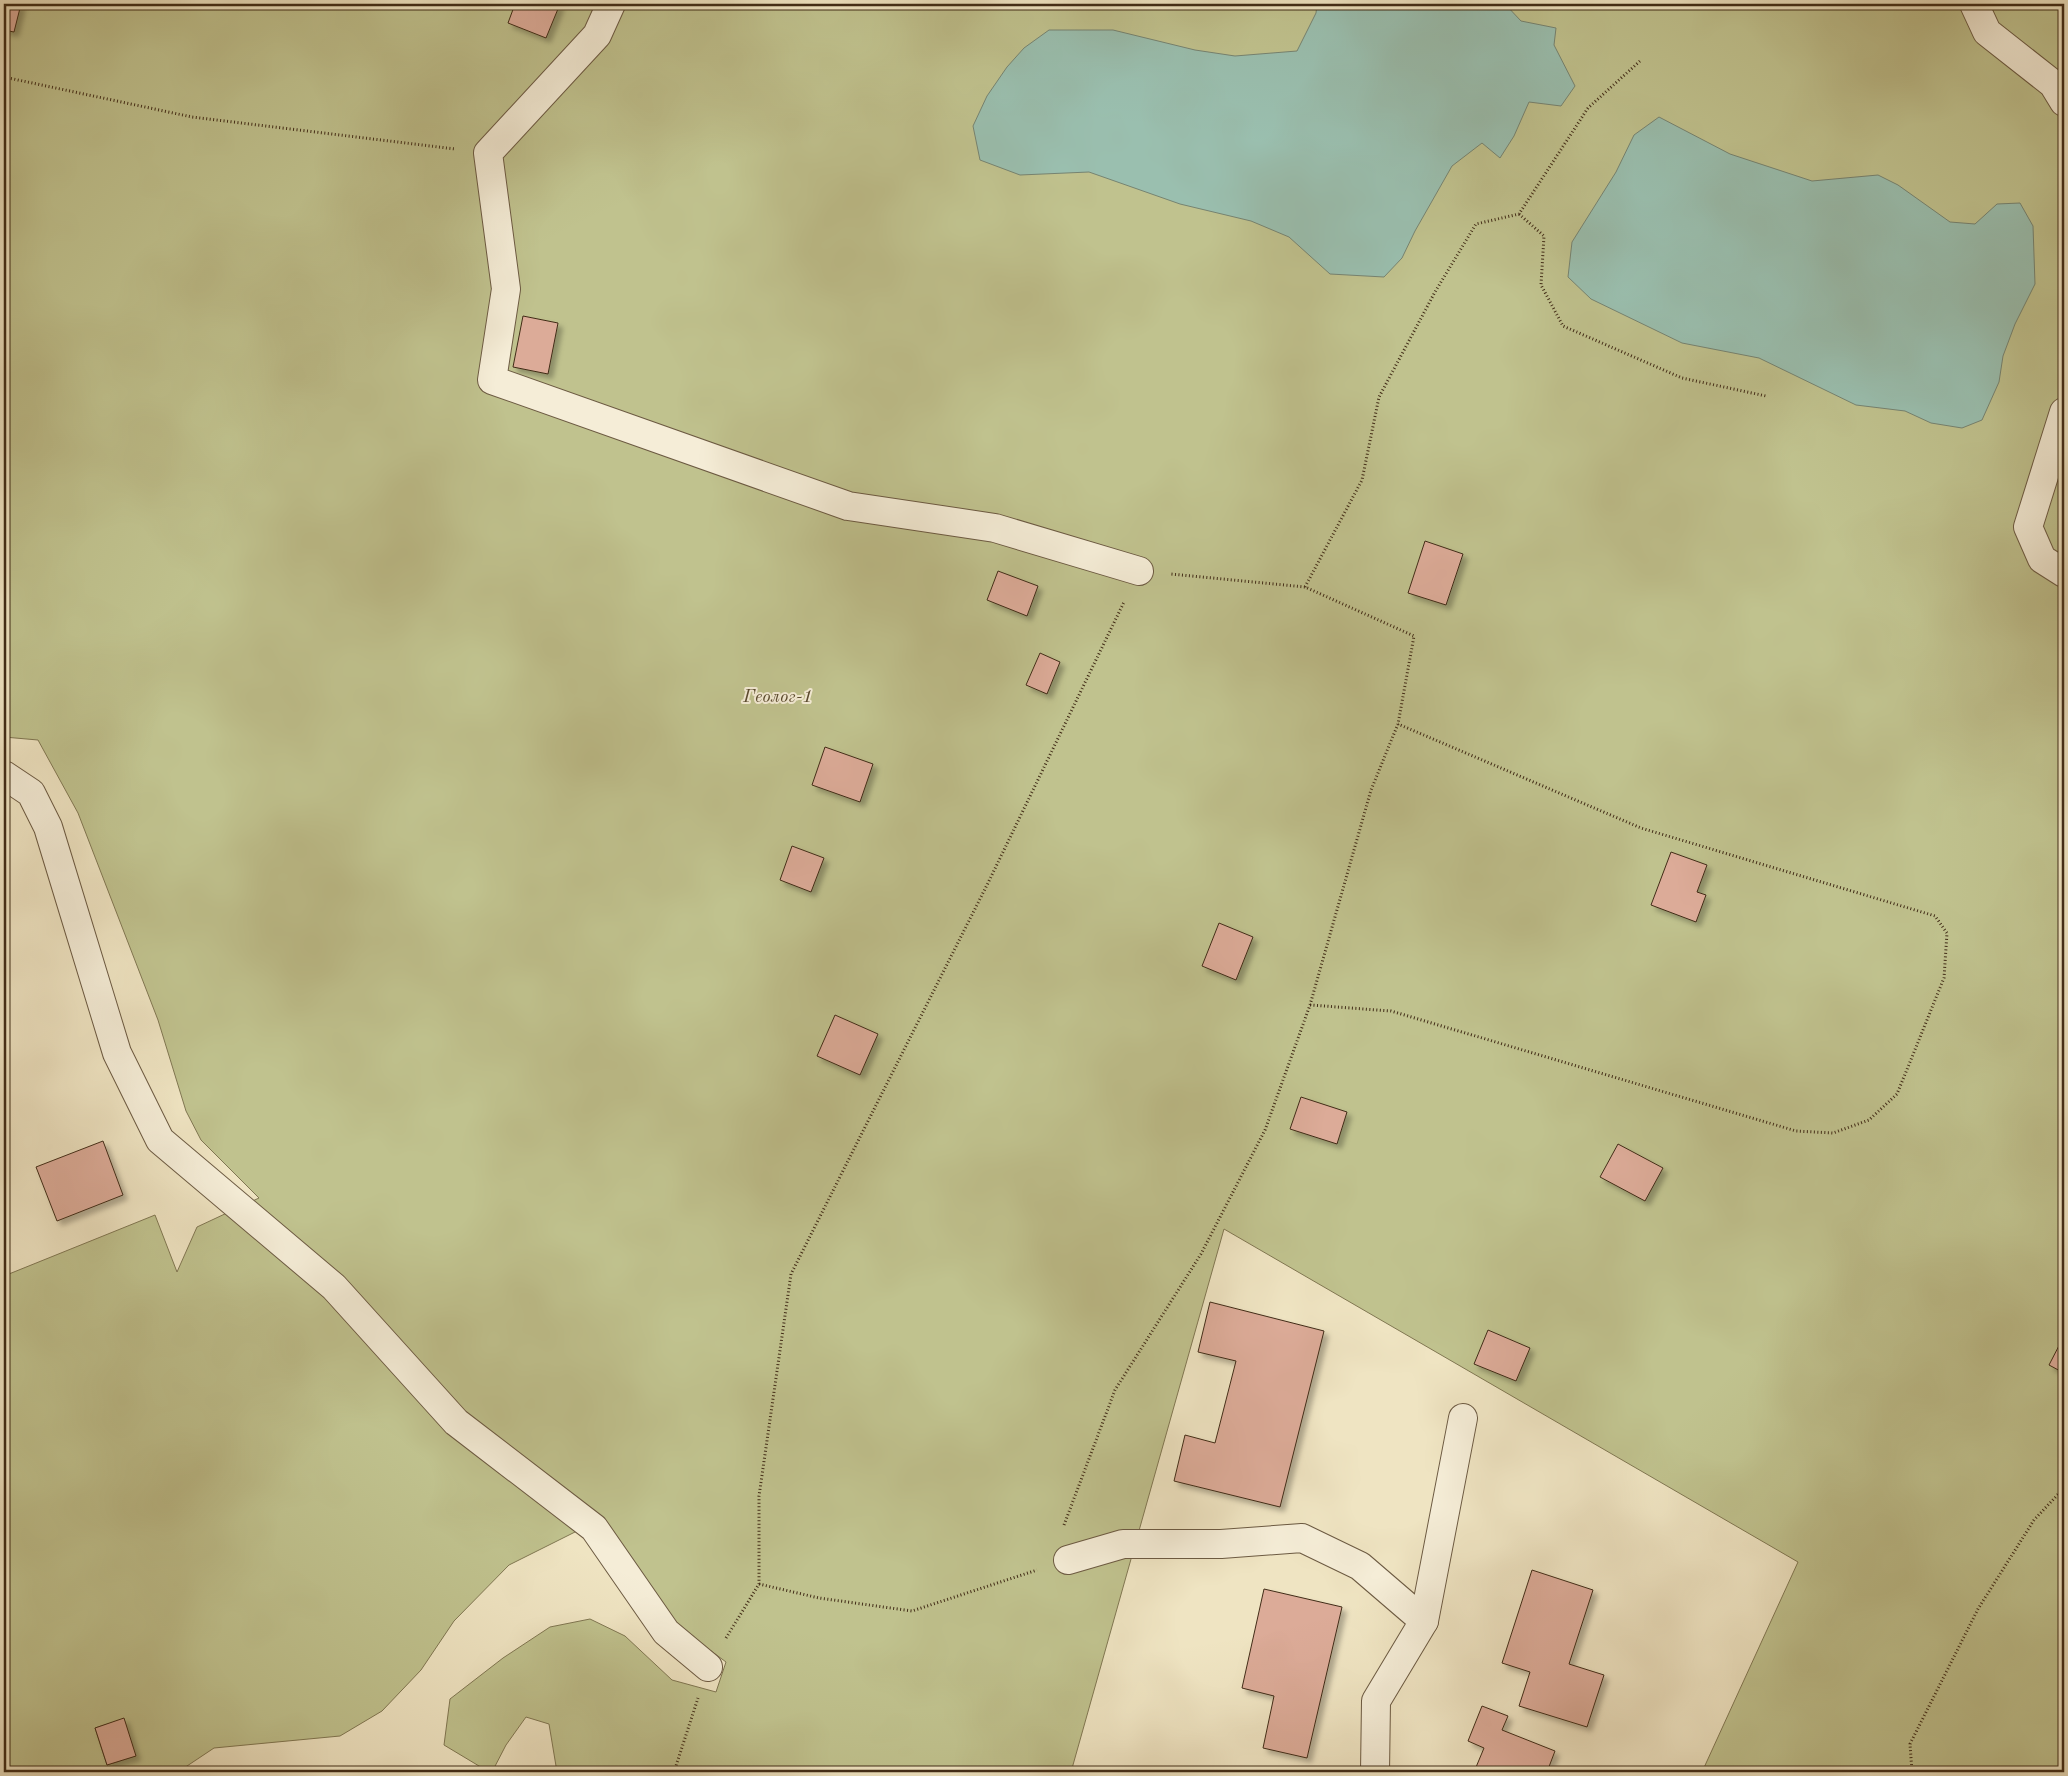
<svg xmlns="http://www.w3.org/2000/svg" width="2068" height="1776" viewBox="0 0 2068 1776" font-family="'Old Standard TT',serif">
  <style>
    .green { fill: #c0c28e; stroke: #807752; fill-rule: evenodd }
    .water { fill: #9abfaf; stroke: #768472 }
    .building { fill: #dcab98; stroke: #412c17; filter: url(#shadow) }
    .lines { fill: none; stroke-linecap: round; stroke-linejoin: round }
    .minor-casing { stroke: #6c5a42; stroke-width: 30 }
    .path { stroke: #412c17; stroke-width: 3; stroke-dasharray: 1 2.5; stroke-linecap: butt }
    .minor { stroke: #f5edd7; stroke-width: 28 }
    .labels { text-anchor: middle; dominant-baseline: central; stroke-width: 4; stroke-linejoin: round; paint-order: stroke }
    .park-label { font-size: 18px; font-style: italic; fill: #5a4a2f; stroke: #f5edd7 }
  </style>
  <defs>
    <filter id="shadow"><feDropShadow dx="4.5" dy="4.5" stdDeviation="2.5" flood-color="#0004"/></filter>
  </defs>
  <rect width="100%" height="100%" fill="#efe4c2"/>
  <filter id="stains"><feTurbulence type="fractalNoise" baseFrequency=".004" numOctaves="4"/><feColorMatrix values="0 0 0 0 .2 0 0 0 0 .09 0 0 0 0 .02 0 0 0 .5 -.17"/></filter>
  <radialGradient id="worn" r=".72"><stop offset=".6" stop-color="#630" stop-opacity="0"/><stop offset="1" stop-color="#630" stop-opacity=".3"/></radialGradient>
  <!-- green -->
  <path class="green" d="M4,4H2064V1772H1702L1798,1562L1224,1229L1071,1772H557L549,1724L526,1717L506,1745L492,1772H489L444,1745L450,1699L503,1658L550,1627L590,1619L625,1636L672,1680L716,1692L726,1662L672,1622L601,1519L509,1565L454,1621L421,1670L382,1711L340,1736L214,1748L178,1772H4V1276L155,1215L177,1272L197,1227L259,1198L201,1140L186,1111L158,1020L78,813L38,740L4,737ZM124,1719L135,1756L107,1765L95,1728Z"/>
  <!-- water -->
  <g class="water">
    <polygon points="1317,4 1505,4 1521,21 1556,28 1554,45 1575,86 1561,106 1529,102 1514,136 1500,158 1482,143 1452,166 1415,231 1402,258 1384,277 1330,274 1289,237 1251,221 1180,204 1089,172 1020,175 980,160 973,126 987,96 1007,67 1024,48 1049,30 1113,30 1195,50 1235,56 1297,51 1316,13"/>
    <polygon points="1659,117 1730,154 1812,181 1878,175 1898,185 1950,222 1975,224 1997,204 2020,203 2033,226 2035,284 2015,324 2003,356 1999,382 1982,420 1962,428 1931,423 1905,411 1856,405 1759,358 1682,343 1591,299 1568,277 1572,242 1616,172 1634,135"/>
  </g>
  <!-- building -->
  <g class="building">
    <polygon points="4,4 21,4 14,32 4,30"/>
    <polygon points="515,4 560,4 546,38 508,23"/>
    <polygon points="523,316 558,323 548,374 513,367"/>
    <polygon points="1425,541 1463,554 1446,605 1408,593"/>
    <polygon points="998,571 1038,586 1027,616 987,600"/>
    <polygon points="1040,653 1060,662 1047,694 1026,685"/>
    <polygon points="825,747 873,764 860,802 812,785"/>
    <polygon points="792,846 824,858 811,892 780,880"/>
    <polygon points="1671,852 1707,865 1697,892 1706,895 1696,922 1651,905"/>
    <polygon points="1219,923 1253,937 1236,980 1202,966"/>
    <polygon points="835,1015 878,1034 860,1075 817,1056"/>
    <polygon points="1301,1097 1347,1112 1337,1144 1290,1129"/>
    <polygon points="103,1141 123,1195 57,1221 36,1167"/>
    <polygon points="1618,1144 1663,1168 1645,1201 1600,1177"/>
    <polygon points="1210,1302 1324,1331 1280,1507 1174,1481 1185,1435 1215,1443 1236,1361 1198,1352"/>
    <polygon points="1488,1330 1530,1348 1516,1381 1474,1364"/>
    <polygon points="2064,1336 2064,1373 2049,1365"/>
    <polygon points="1532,1570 1593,1590 1569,1664 1604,1675 1587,1727 1519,1706 1530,1672 1502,1663"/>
    <polygon points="1264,1589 1342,1607 1307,1758 1263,1748 1274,1696 1242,1688"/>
    <polygon points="1482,1706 1508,1716 1502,1730 1555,1751 1547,1772 1474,1772 1484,1748 1468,1741"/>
    <polygon points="124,1718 136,1756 107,1765 95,1728"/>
  </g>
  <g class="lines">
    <!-- minor casing -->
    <g class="minor-casing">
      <g id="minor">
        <polyline points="611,4 597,35 488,153 506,289 492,380 848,506 995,528 1139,571"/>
        <polyline points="1974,4 1987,32 2053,84 2064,102"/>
        <polyline points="2064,412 2028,527 2042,559 2064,573"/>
        <polyline points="4,775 31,793 48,827 117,1053 160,1140 334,1287 456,1422 594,1528 666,1632 708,1667"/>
        <polyline points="1068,1560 1123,1544 1221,1544 1302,1538 1360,1566 1424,1621 1376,1701 1375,1772"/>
        <polyline points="1424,1621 1463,1418"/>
      </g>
    </g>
    <!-- path -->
    <g class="path">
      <polyline points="4,77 192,117 455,149"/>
      <polyline points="1519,214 1544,236 1541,285 1563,326 1682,378 1766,396"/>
      <polyline points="1305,587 1362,480 1379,397 1435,292 1476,224 1519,214 1588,108 1640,61"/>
      <polyline points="1310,1005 1391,1011 1796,1131 1833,1133 1869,1120 1897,1094 1944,978 1947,933 1935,916 1641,828 1398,724"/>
      <polyline points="1064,1525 1115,1390 1201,1254 1265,1130 1310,1005 1371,790 1398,724 1414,636 1305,587 1171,574"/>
      <polyline points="759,1584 819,1598 912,1611 1037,1570"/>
      <polyline points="726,1638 759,1584 759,1496 791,1274 988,883 1124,602"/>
      <polyline points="674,1772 698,1698"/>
      <polyline points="1912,1772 1910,1744 1978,1609 2034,1520 2064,1488"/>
    </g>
    <!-- minor -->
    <use href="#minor" class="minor"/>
  </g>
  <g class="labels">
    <!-- park labels -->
    <g class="park-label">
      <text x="778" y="697">Геолог-1</text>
    </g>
  </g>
  <!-- margin -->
  <rect width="2068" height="1776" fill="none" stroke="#efe4c2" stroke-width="20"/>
  <rect x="5" y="5" width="2058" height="1766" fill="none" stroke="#412c17" stroke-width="2.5"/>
  <rect x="10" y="10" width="2048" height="1756" fill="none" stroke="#412c17"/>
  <rect width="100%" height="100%" filter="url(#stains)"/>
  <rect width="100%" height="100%" fill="url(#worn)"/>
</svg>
